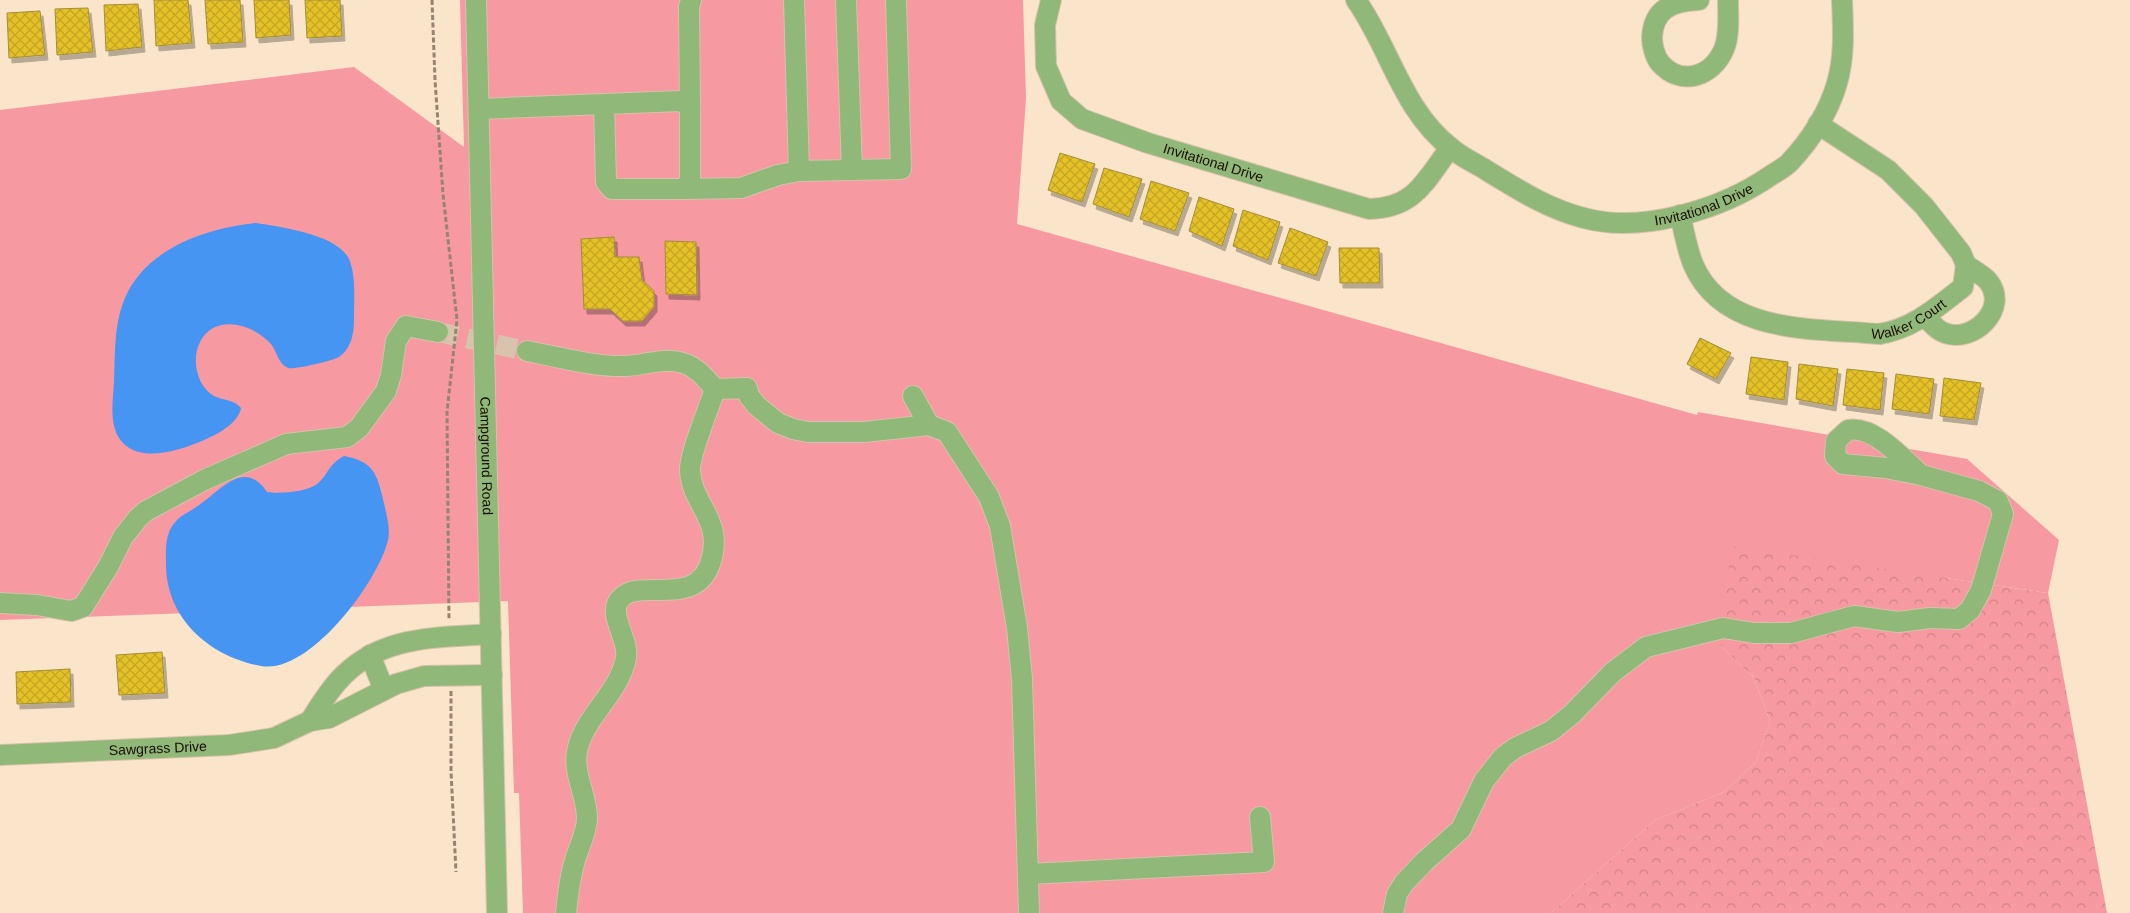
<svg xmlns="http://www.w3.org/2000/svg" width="2130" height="913" viewBox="0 0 2130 913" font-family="Helvetica,sans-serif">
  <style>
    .grass { fill: #f699a1 }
    .forest { fill: url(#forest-crowns) }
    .water { fill: #4795f2 }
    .building { fill: url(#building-cross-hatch); stroke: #a28d3b; filter: url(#shadow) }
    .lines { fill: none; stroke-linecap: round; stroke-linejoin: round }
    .minor-tunnel { stroke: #d8c4ac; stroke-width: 20; stroke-dasharray: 20 10; stroke-linecap: butt }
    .minor-casing { stroke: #d6c2aa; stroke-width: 22 }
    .path { stroke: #968470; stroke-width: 3; stroke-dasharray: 5 2.5; stroke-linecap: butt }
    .minor { stroke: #90b878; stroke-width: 20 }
    .labels { text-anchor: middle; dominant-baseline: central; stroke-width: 4; stroke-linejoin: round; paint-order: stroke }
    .street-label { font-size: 14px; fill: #1a0c00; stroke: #fae5ca }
  </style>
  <defs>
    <pattern id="forest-crowns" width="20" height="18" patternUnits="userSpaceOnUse" patternTransform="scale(1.25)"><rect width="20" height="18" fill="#f699a1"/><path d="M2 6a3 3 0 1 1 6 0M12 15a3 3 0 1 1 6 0" fill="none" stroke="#d28389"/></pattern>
    <pattern id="building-cross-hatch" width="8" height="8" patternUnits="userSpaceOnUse" patternTransform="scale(1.25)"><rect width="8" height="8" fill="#e4c128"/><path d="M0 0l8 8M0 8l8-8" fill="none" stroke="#c3a522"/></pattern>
    <filter id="shadow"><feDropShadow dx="3" dy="5" stdDeviation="0" flood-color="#0004"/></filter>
  </defs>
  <rect width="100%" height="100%" fill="#fae5ca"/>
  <!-- grass -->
  <polygon class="grass" points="460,0 1023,0 1026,99 1017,224 1697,415 1698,412 1967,459 2059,540 2048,593 1946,578 1720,645 1754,678 1770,721 1756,762 1724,792 1655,820 1551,913 523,913 519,793 514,793 508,601 0,620 0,110 354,67 464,147"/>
  <!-- forest -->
  <polygon class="forest" points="1731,546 2048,593 2107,913 1551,913 1655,820 1724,792 1756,762 1770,721 1754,678 1720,645"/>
  <!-- water -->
  <g class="water">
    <path d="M256,223C280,227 337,234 349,259C356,275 354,299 354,316C354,331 353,347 339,357C332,361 293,370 288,368C278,364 277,351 271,344C253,324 215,313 200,342C191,359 197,387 214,396C224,401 233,399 241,408C238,424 216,435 202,441C180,450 143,463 123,443C108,428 113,401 114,382C115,356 114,327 123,303C142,250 205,228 256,223Z"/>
    <path d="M344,456C370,461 376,470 382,495C385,509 391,527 388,540C378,582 309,675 261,666C211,657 167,620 166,566C166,554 165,543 169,532C177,515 186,515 199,505C221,490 244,458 267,492C280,494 306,492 317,484C329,475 327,465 344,456Z"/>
  </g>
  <!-- building -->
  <g class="building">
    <polygon points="154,0 188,0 192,43 156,46"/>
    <polygon points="205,0 240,0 243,42 208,44"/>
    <polygon points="254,0 289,0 291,35 256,38"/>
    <polygon points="305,0 340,0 342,36 307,38"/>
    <polygon points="138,4 142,47 106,51 104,5"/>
    <polygon points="88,8 93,52 57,55 55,9"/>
    <polygon points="40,11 45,55 9,58 7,13"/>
    <polygon points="1060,153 1095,164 1082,202 1048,190"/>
    <polygon points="1104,168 1142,179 1129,217 1093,204"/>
    <polygon points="1151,181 1189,193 1175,231 1140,219"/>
    <polygon points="1199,197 1234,209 1222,246 1189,231"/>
    <polygon points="1243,210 1280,222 1268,260 1233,246"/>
    <polygon points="1290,228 1328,242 1316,276 1278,263"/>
    <polygon points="614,237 615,257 639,257 642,280 654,291 654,307 642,321 623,321 610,309 584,309 581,239"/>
    <polygon points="665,241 696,242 697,295 666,294"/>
    <polygon points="1339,248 1379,248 1380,283 1340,283"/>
    <polygon points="1700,338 1731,353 1716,379 1687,364"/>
    <polygon points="1751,357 1788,362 1784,400 1746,394"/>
    <polygon points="1799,364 1838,369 1833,406 1796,399"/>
    <polygon points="1847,369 1884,373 1880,410 1843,405"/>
    <polygon points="1896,374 1934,379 1929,414 1892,409"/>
    <polygon points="1944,378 1981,383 1974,420 1940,416"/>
    <polygon points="162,652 165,693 119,695 116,655"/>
    <polygon points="70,669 71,702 17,704 16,672"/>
  </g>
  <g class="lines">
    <!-- minor-tunnel -->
    <polyline class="minor-tunnel" points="438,332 527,351"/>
    <!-- minor casing -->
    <g class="minor-casing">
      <g id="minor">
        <path id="s1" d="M476,0L497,913"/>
        <polyline points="794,0 799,171"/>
        <polyline points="846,0 852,170"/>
        <path id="s2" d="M1051,0L1045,25L1046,66L1061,101L1082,119L1148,143L1369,209C1415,208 1425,181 1450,148"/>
        <path id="s3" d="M1356,0C1390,48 1402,110 1451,148C1461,157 1475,163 1486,170C1517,189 1548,209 1584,218C1642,234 1722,209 1770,176C1776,172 1784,168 1789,163C1810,141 1829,112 1837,83C1845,56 1843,27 1842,0"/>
        <path d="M1699,0C1672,1 1653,9 1652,38C1652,45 1655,57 1660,63C1681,87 1712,77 1724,49C1730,35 1728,15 1728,0"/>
        <polyline points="690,107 689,7 691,0"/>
        <polyline points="479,109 681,101 690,107 690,182 683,189 612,189 606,182 604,104"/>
        <polyline points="683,189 741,188 778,175 799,171 901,169 896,0"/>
        <path id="s4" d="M1680,215C1684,231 1687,249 1693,264C1723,335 1814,328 1879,334C1913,329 1937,307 1963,287L1966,265L1961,253L1924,206L1888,170L1818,124"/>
        <path d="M1924,316C1930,321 1937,331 1945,333C1973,344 2010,308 1988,281C1983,275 1973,270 1966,265"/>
        <path d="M527,351C558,357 595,367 626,366C644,365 665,357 683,363C697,367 706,379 715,389L747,388L749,396L757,406L778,423L793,429L808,432H864L929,425L947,432L989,497L1000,526L1017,628L1022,679L1029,913"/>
        <polyline points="913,396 929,425"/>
        <polyline points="0,603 37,605 71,611 83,607 108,567 123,537 138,518 146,511 204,480 286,444 347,437 359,428 386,391 391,375 396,341 406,326 438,332"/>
        <polyline points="370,655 384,690"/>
        <path d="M310,721C319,707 328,692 339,680C380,635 434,638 491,634"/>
        <path id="s5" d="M0,755L229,745L274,738L310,721L329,718L396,684L424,676L492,675"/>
        <polyline points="1028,874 1264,862 1260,817"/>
        <path d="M566,913C568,894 570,875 576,857C580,845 587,831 587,818C587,794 571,771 578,747C587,714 619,693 626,658C629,641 611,618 617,604C631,572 693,612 710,564C725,520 692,506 690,471C689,455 709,408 715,389"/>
        <path d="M1393,913L1397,894L1404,883L1424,862L1461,829L1484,781L1503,757L1515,748L1551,731L1572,714L1613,672L1646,647L1723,628L1754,633H1791L1854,616L1898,622L1930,618L1959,619L1970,610L1981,590L2003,514L1998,501L1979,491L1921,475L1886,468L1843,464L1835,456L1836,441L1848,430C1874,425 1903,459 1921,475"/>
      </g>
    </g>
    <!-- path -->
    <g class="path">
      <polyline points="432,0 435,80 443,194 457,320 447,412 449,620"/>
      <polyline points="451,691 451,771 456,872"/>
    </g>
    <!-- minor -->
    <use href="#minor" class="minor"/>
  </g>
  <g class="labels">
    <!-- street labels -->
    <g class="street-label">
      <text stroke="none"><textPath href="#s2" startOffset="271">Invitational Drive</textPath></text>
      <text stroke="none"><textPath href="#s3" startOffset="451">Invitational Drive</textPath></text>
      <text stroke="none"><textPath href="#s4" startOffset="294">Walker Court</textPath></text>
      <text stroke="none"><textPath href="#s1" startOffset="456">Campground Road</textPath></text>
      <text stroke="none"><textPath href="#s5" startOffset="158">Sawgrass Drive</textPath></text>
    </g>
  </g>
</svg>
